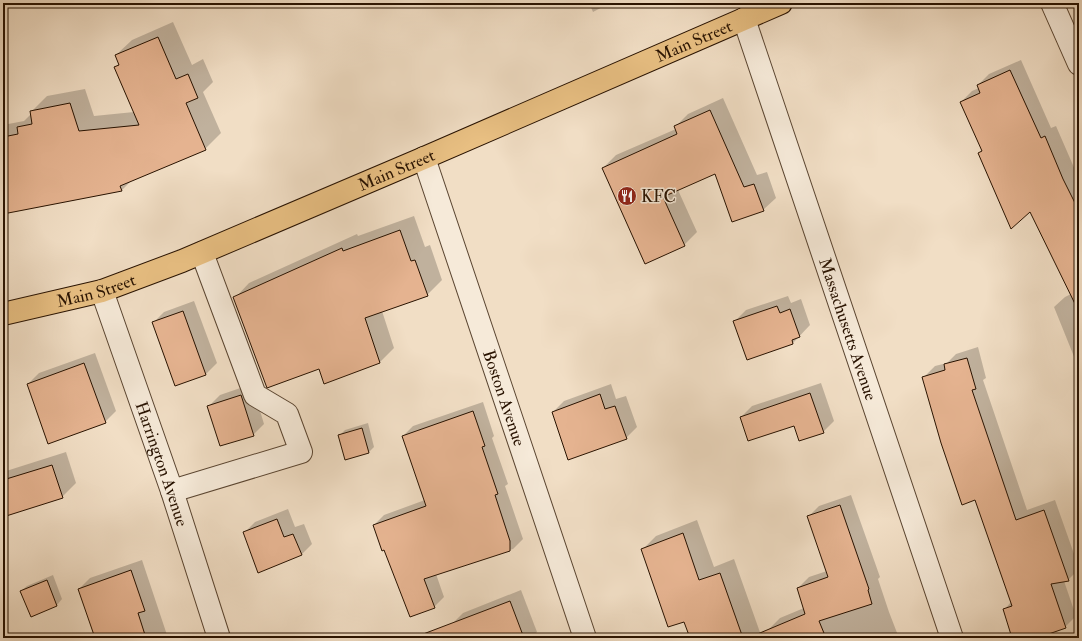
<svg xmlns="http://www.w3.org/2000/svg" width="1082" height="641" viewBox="0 0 1082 641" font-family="'IM FELL Double Pica',serif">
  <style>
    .shadow { fill: #0003 }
    .building { fill: #e5b390; stroke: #281200 }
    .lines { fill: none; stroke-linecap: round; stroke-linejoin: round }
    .minor-casing { stroke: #5a4531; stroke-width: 24 }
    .major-casing { stroke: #281200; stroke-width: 24 }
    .minor { stroke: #f6ead9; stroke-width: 22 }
    .major { stroke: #e8bf82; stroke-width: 22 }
    .labels { text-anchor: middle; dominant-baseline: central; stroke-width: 3; stroke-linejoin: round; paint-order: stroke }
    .street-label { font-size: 17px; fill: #281200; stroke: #f6ead9 }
    .poi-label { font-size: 17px; fill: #281200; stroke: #f6ead9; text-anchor: start }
  </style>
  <rect width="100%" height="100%" fill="#f1dec5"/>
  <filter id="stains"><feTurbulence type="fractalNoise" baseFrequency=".005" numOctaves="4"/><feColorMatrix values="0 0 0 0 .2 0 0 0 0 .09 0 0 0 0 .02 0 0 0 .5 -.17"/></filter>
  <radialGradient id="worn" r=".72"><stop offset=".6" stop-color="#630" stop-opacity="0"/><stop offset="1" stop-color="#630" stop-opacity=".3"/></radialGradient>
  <!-- shadow -->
  <g class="shadow">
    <polygon points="589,3 610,3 593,12"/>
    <polygon points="173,22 192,65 203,59 213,82 203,92 221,133 205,149 131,181 122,190 3,213 3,125 24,121 31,114 31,112 47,96 85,89 94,116 134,112 115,67 120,63 116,55 132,40"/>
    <polygon points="1021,60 1051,128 1056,126 1079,179 1079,369 1054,307 1065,297 1071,294 1030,211 979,153 982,150 961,102 972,91 979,88 978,85 989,74"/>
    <polygon points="723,98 757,175 767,172 776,198 763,210 716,173 678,190 697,232 684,245 603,168 616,155 676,129 675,127 688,114"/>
    <polygon points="414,216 425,247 430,245 442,280 427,295 382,311 394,348 379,363 319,368 235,298 249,283 357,234 358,236"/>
    <polygon points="788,296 791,303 801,299 810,325 793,343 747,359 735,321 746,310"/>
    <polygon points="194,301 217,363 206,374 176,385 153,323 164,312"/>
    <polygon points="978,347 986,378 983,380 1027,510 1055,500 1079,568 1079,569 1068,580 1064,581 1076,616 1065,627 1034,638 1013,638 1004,610 1011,602 976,499 924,377 935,366 947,363 956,354"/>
    <polygon points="95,353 116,411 105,422 28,384 39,373"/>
    <polygon points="821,383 834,421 823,432 794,425 741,417 752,406"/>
    <polygon points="252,384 264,424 253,435 209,406 220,395"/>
    <polygon points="611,384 616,399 626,396 637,427 626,438 553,412 564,401"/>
    <polygon points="483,402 494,436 492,438 508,484 505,486 523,539 513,549 436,574 444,597 434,607 385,549 374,525 384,515 425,500 403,436 413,426"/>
    <polygon points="368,423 374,447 369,452 346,459 339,436 345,430"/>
    <polygon points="66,452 76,483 62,497 3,516 3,472"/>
    <polygon points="851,495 880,577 878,579 889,612 899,638 772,638 769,629 780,618 804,608 798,588 809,577 827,571 808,517 819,506"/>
    <polygon points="288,509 295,527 304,524 312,544 301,555 244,533 255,522"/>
    <polygon points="697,520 714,567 734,559 762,638 691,638 685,620 642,550 656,536"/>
    <polygon points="142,560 168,638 96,638 79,589 90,578"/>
    <polygon points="53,575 62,599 57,605 31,616 21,591 27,586"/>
    <polygon points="521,590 537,632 530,638 457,638 452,624 463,613"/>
    <polygon points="908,634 909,638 899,638"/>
  </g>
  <!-- building -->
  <g class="building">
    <polygon points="158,37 176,79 188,74 198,98 186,103 206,150 120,186 122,191 3,214 3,137 18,134 17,127 32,124 30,111 70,103 79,131 139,125 114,67 119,65 115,55"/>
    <polygon points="1010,70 1041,138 1045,136 1063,179 1079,211 1079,312 1030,212 1011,229 978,153 982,151 960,102 980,93 977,85"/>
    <polygon points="710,110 744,187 754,184 764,211 732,222 715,174 663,197 685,246 645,264 602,168 677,134 674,126"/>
    <polygon points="400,230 411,261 415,260 428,296 365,318 380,363 324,384 319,369 267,388 233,297 342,248 343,251"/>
    <polygon points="777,306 780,313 790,309 800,337 792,340 793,344 747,360 733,321"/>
    <polygon points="183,311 206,375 175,386 152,322"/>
    <polygon points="967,358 976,389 972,390 1016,520 1044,510 1069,581 1051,584 1066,628 1037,638 1012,638 1003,609 1012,606 975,500 962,505 941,443 922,377 945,370 944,364"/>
    <polygon points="84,363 106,423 48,444 27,384"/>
    <polygon points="810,393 824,433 799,441 794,426 748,441 740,417"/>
    <polygon points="600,394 605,409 615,406 627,439 568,460 552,412"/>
    <polygon points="241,395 254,436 220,446 207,406"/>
    <polygon points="473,411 485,446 482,447 498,494 495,495 510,541 510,551 424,579 435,608 410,617 384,550 382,551 373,525 426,506 402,436"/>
    <polygon points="362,428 369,453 345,460 338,435"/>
    <polygon points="52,465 63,498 3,517 3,480"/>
    <polygon points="840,505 869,589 868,590 872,604 819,621 826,638 748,638 805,614 797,588 828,577 807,516"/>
    <polygon points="277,519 284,537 293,534 302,555 258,573 243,532"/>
    <polygon points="683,533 699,580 720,573 743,638 690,638 684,622 668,627 641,549"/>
    <polygon points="131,570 145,611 138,613 146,638 95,638 78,589"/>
    <polygon points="47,580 57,606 31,617 20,591"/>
    <polygon points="510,601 524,638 419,638 418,636"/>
  </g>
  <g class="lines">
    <!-- minor casing -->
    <g class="minor-casing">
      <g id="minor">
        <polyline points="1052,3 1079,64"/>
        <path id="s1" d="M744,19L952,638"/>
        <path id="s2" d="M424,158L585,638"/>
        <path id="s3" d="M102,291L172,491L219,638"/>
        <polyline points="172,491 301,452 287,414 255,395 202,253"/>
      </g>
    </g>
    <!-- major casing -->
    <g class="major-casing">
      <g id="major">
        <path id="s4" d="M3,314L102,291L182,261L424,158L781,3"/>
      </g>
    </g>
    <!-- minor -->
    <use href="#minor" class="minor"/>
    <!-- major -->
    <use href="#major" class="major"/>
  </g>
  <!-- icons -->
  <defs>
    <g id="restaurant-disc" transform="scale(1)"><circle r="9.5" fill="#8f2418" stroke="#f6ead9"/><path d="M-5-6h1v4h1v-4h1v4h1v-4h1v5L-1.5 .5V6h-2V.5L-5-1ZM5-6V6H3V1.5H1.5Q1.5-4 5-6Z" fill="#fff"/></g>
  </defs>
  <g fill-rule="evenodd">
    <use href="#restaurant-disc" x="627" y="196"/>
  </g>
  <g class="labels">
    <!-- street labels -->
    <g class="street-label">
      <text stroke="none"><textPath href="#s4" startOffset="744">Main Street</textPath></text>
      <text stroke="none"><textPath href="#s4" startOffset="420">Main Street</textPath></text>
      <text stroke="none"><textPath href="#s4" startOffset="96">Main Street</textPath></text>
      <text stroke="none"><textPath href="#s1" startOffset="327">Massachusetts Avenue</textPath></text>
      <text stroke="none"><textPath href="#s2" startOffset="253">Boston Avenue</textPath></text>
      <text stroke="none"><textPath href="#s3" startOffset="183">Harrington Avenue</textPath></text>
    </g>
    <!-- poi labels -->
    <g class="poi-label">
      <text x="641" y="196">KFC</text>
    </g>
  </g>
  <!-- margin -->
  <rect width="1082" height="641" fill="none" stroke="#f1dec5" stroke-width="16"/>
  <rect x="4" y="4" width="1074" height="633" fill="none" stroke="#281200" stroke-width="2"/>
  <rect x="8" y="8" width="1066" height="625" fill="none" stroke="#281200"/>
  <rect width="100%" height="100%" filter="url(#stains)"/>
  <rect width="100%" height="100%" fill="url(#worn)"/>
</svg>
